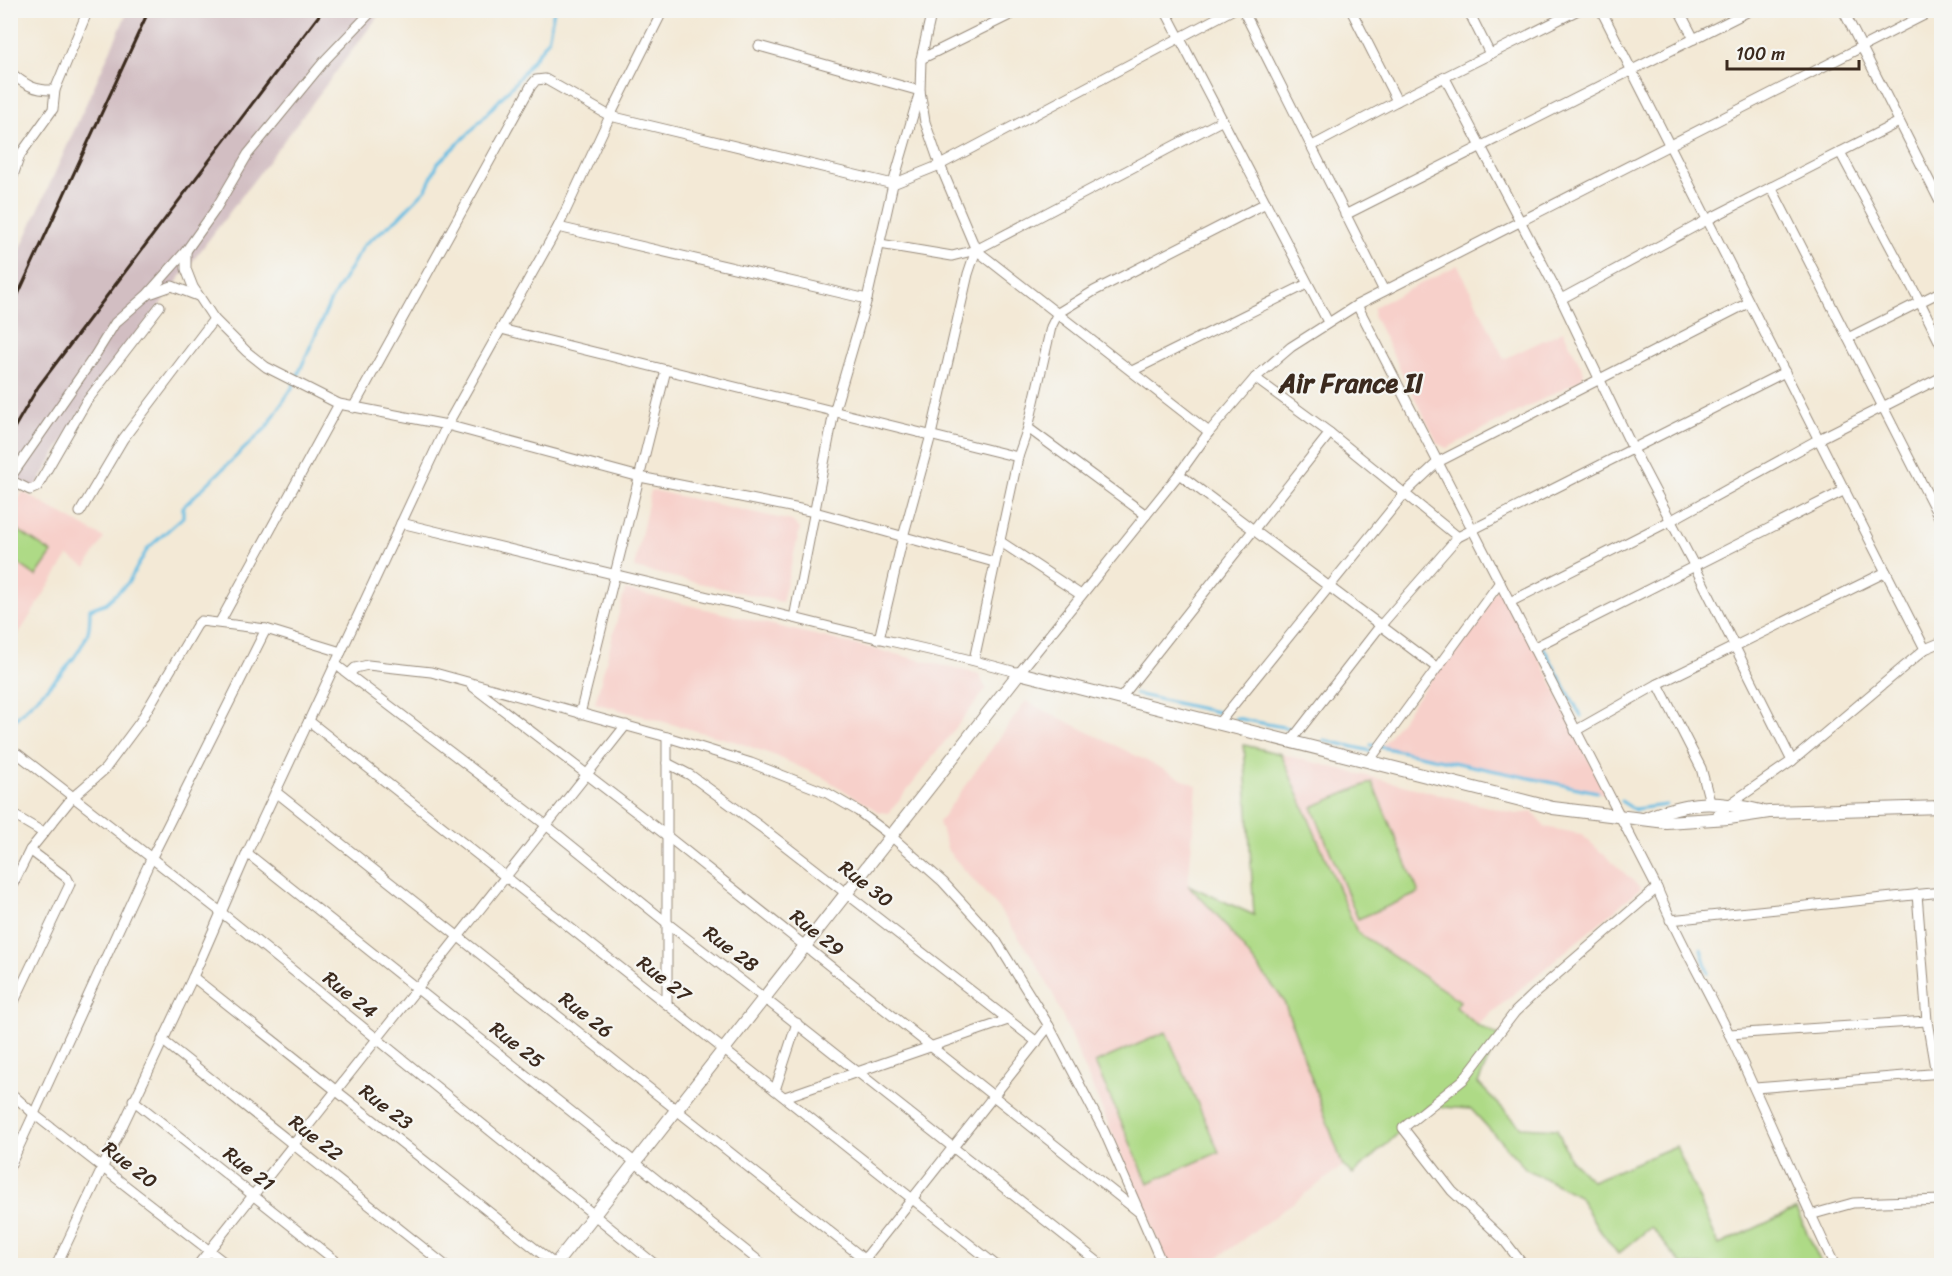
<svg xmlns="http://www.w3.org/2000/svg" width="1952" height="1276" viewBox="0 0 1952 1276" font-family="Sriracha,sans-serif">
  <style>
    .built { fill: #f7d0ca }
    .industrial { fill: #d2bec2 }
    .green { fill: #aeda86; stroke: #748252; stroke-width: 1.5 }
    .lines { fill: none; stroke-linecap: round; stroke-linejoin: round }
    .stream { stroke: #66bde3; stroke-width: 3 }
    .minor-casing { stroke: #978a7a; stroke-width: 11 }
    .major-casing { stroke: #978a7a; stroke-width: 14 }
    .minor { stroke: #fff; stroke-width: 9 }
    .major { stroke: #fff; stroke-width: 12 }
    .rail { stroke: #3b2a1e; stroke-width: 3 }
    .labels { text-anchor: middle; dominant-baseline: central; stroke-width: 4.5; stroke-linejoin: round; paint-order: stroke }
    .street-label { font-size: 20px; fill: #3b2a1e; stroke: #f6f6f2 }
    .district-label { font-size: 26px; font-weight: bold; fill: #3b2a1e; stroke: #f6f6f2 }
  </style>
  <rect width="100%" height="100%" fill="#f6f6f2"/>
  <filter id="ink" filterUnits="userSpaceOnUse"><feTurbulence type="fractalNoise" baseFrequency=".0167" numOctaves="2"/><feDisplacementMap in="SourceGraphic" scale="12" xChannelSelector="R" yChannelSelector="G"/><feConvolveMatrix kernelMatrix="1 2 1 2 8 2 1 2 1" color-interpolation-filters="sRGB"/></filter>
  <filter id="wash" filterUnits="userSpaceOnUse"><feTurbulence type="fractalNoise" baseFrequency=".008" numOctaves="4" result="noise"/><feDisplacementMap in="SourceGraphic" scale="24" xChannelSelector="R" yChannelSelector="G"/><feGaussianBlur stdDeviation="1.35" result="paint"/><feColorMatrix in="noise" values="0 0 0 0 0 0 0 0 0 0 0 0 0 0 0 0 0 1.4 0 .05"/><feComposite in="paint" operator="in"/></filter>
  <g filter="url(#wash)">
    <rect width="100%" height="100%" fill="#f3e9d6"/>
    <!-- built -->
    <g class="built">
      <polygon points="1458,265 1504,359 1563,331 1584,372 1582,379 1447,448 1438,444 1373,315 1374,307"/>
      <polygon points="651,490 792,521 800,529 782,602 634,568"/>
      <polygon points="23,492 104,538 86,567 68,556 11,646 11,511"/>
      <polygon points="1502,581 1606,794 1381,748"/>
      <polygon points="625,590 979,674 986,689 889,813 879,812 824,778 776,756 737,742 595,703"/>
      <polygon points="1026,701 1197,786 1188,885 1218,916 1283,999 1343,1166 1208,1265 1168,1265 1052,992 1031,955 999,909 948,851 939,822"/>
      <polygon points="1281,754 1516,814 1533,812 1545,827 1581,834 1641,888 1477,1025 1456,1007 1460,1001 1357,932"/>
    </g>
    <!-- industrial -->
    <polygon class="industrial" points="128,11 382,11 89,398 34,490 23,486 11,507 11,270"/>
    <!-- green -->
    <g class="green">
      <polygon points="10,525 52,553 36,576 11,558"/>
      <polygon points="1244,745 1281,754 1357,932 1460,1001 1456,1007 1477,1025 1499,1036 1478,1083 1521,1127 1557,1129 1570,1159 1592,1181 1676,1146 1719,1245 1796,1209 1822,1265 1682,1265 1651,1227 1618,1254 1598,1228 1579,1196 1526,1169 1471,1109 1429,1106 1353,1174 1343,1166 1283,999 1218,916 1188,885 1254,915"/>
      <polygon points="1372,782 1419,893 1358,919 1312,807"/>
      <polygon points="1166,1032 1219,1152 1148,1183 1095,1063"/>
    </g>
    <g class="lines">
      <!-- stream -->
      <g class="stream">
        <polyline points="1543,647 1581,716"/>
        <polyline points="1135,694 1222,713"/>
        <polyline points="1236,718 1293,729"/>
        <path d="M10,725C36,695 74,670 88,632C90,625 90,616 90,609L106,603L128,583L148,548L183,517V507L266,428L292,388L330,302L364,245L398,218L426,189L438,163L471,131L514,84L548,40L554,10"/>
        <polyline points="1324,740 1371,751"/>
        <polyline points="1371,745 1597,792"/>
        <polyline points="1621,801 1635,810"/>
        <polyline points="1635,809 1666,805"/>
        <polyline points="1701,949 1708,973"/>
      </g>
    </g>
  </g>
  <g filter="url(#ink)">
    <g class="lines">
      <!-- minor casing -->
      <g class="minor-casing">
        <g id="minor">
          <polyline points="1165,10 1328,322"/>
          <polyline points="1243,10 1384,291"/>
          <polyline points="1351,10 1397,101"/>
          <polyline points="1468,10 1490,54"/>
          <polyline points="1601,10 1925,649"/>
          <polyline points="1679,10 1694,39"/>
          <polyline points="1843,10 1942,206"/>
          <polyline points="759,46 920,91 925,122 940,165 976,250 1209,432"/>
          <polyline points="921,59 1020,10"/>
          <path d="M10,72C25,85 35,91 55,90"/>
          <polyline points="1445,78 1561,299 1633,449 1695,567 1792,761"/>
          <polyline points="1312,146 1397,101 1578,10"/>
          <polyline points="1840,152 1920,302 1942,347"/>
          <polyline points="10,185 20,155 53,109 55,90 88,10"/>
          <polyline points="1771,187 1942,523"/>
          <polyline points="1345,215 1751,10"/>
          <polyline points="558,227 867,299"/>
          <polyline points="880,244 952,256 976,250"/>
          <polyline points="186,251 186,269 193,287 214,319 247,352 266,367 339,404 447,425 640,477 815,512 994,562"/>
          <polyline points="152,293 172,286 198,296"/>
          <polyline points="1561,299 1707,220 1899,122"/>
          <path d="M1357,305L1657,888C1678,940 1708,989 1732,1040C1767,1115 1799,1191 1835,1266"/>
          <polyline points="501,329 1018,457"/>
          <polyline points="1848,338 1942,291"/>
          <polyline points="1132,371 1307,284"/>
          <polyline points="1255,378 1330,433 1458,537"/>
          <polyline points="353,408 531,86 536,80 545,79 610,116 893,184 940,165 1232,10"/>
          <polyline points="1028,428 1146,515"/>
          <polyline points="1179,474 1436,667"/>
          <polyline points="10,478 94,357 115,323 147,295 186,251 215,210 248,154 326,59 373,10"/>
          <polyline points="10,480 30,490 37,487 86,402 160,306"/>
          <polyline points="80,512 123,439 214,319"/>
          <path d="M401,523C546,557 690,592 834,628C896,643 958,655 1019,673L1179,474L1209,432L1255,378L1291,347L1357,305L1934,10"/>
          <polyline points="1001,542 1081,595"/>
          <polyline points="1510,602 1670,521 1819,439 1942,377"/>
          <polyline points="794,618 834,412 867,299 893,184 920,91 921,59 932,10"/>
          <polyline points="220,622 339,404"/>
          <polyline points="879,639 903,537 931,435 968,274 976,250 1223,120"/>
          <polyline points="1533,648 1845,490"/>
          <polyline points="974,660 1018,457 1028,428 1051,327 1058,313 1094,291 1266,203"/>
          <polyline points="335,664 546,825 667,923 764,998 1103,1266"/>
          <polyline points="349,674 355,668 368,665 431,672 667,737 751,763 827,793 858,811 891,836 943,882 995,939 1049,1026 1104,1131 1163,1266"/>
          <polyline points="1658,684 1701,768 1710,802"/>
          <polyline points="472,686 667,836 1140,1213"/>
          <polyline points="1120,699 1330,433"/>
          <polyline points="580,714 666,370"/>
          <polyline points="309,721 997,1266"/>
          <polyline points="1218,724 1405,493 1438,462 1748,303"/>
          <polyline points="1575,731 1658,684 1886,572"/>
          <polyline points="1290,742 1381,625 1458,537 1785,372"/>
          <polyline points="18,754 222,913 657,1266"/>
          <polyline points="1369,761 1500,582"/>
          <polyline points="667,763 690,775 761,827 1037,1042"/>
          <polyline points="276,792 873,1266"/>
          <polyline points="10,813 44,833"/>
          <polyline points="1712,820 1730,804 1792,761 1925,649 1942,642"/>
          <polyline points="247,853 765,1266"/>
          <polyline points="10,890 30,850 72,798 105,769 140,722 197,625 201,621 266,629 341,652"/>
          <polyline points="1917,894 1927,1021 1936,1074"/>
          <polyline points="1670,920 1942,892"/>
          <polyline points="193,977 557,1266"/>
          <polyline points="667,1004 667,737"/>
          <polyline points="10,1010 70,884 67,878 30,850"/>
          <polyline points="1729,1034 1927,1021"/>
          <polyline points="162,1040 446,1266"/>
          <polyline points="1755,1088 1942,1073"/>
          <polyline points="775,1090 797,1023"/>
          <polyline points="10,1092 35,1115 229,1266"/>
          <polyline points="785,1097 1008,1020"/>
          <polyline points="133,1100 342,1266"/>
          <polyline points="10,1166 151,859 266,629"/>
          <polyline points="1810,1215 1853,1203 1942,1200"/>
          <polyline points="56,1266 193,977 247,853 447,425 558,227 610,116 663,10"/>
          <polyline points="197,1266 626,725"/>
          <polyline points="859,1266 1049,1026"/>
          <polyline points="1524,1266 1503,1239 1452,1191 1403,1128 1463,1080 1515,1012 1534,994 1657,888"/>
        </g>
      </g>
      <!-- major casing -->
      <g class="major-casing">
        <g id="major">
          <path d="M1644,819C1690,800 1714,800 1761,811"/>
          <polyline points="554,1266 1019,673 1553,808 1666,822 1729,818 1769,812 1942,807"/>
        </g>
      </g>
      <!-- minor -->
      <use href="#minor" class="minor"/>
      <!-- major -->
      <use href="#major" class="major"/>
      <!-- rail -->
      <g class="rail">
        <polyline points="10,312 149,10"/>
        <polyline points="10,435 38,387 323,10"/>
      </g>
    </g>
  </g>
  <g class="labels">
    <!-- street labels -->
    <g class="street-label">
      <text transform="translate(866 884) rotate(38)">Rue 30</text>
      <text transform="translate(817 933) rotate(39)">Rue 29</text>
      <text transform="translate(731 949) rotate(37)">Rue 28</text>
      <text transform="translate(664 979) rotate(38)">Rue 27</text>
      <text transform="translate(350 995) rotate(39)">Rue 24</text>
      <text transform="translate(586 1015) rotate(38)">Rue 26</text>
      <text transform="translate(517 1045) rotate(38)">Rue 25</text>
      <text transform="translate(386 1107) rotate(38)">Rue 23</text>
      <text transform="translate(316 1138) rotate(38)">Rue 22</text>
      <text transform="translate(130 1165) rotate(38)">Rue 20</text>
      <text transform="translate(249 1169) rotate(38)">Rue 21</text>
    </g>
    <!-- district labels -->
    <g class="district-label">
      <text x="1351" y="383">Air France II</text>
    </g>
  </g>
  <!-- margin -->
  <rect width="1952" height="1276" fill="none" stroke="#f6f6f2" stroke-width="36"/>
  <!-- scale -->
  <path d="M1727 60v9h132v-9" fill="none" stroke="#3b2a1e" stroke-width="3"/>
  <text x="1736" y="60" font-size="18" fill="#3b2a1e" stroke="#f6f6f2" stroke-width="4.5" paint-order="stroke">100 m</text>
</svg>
